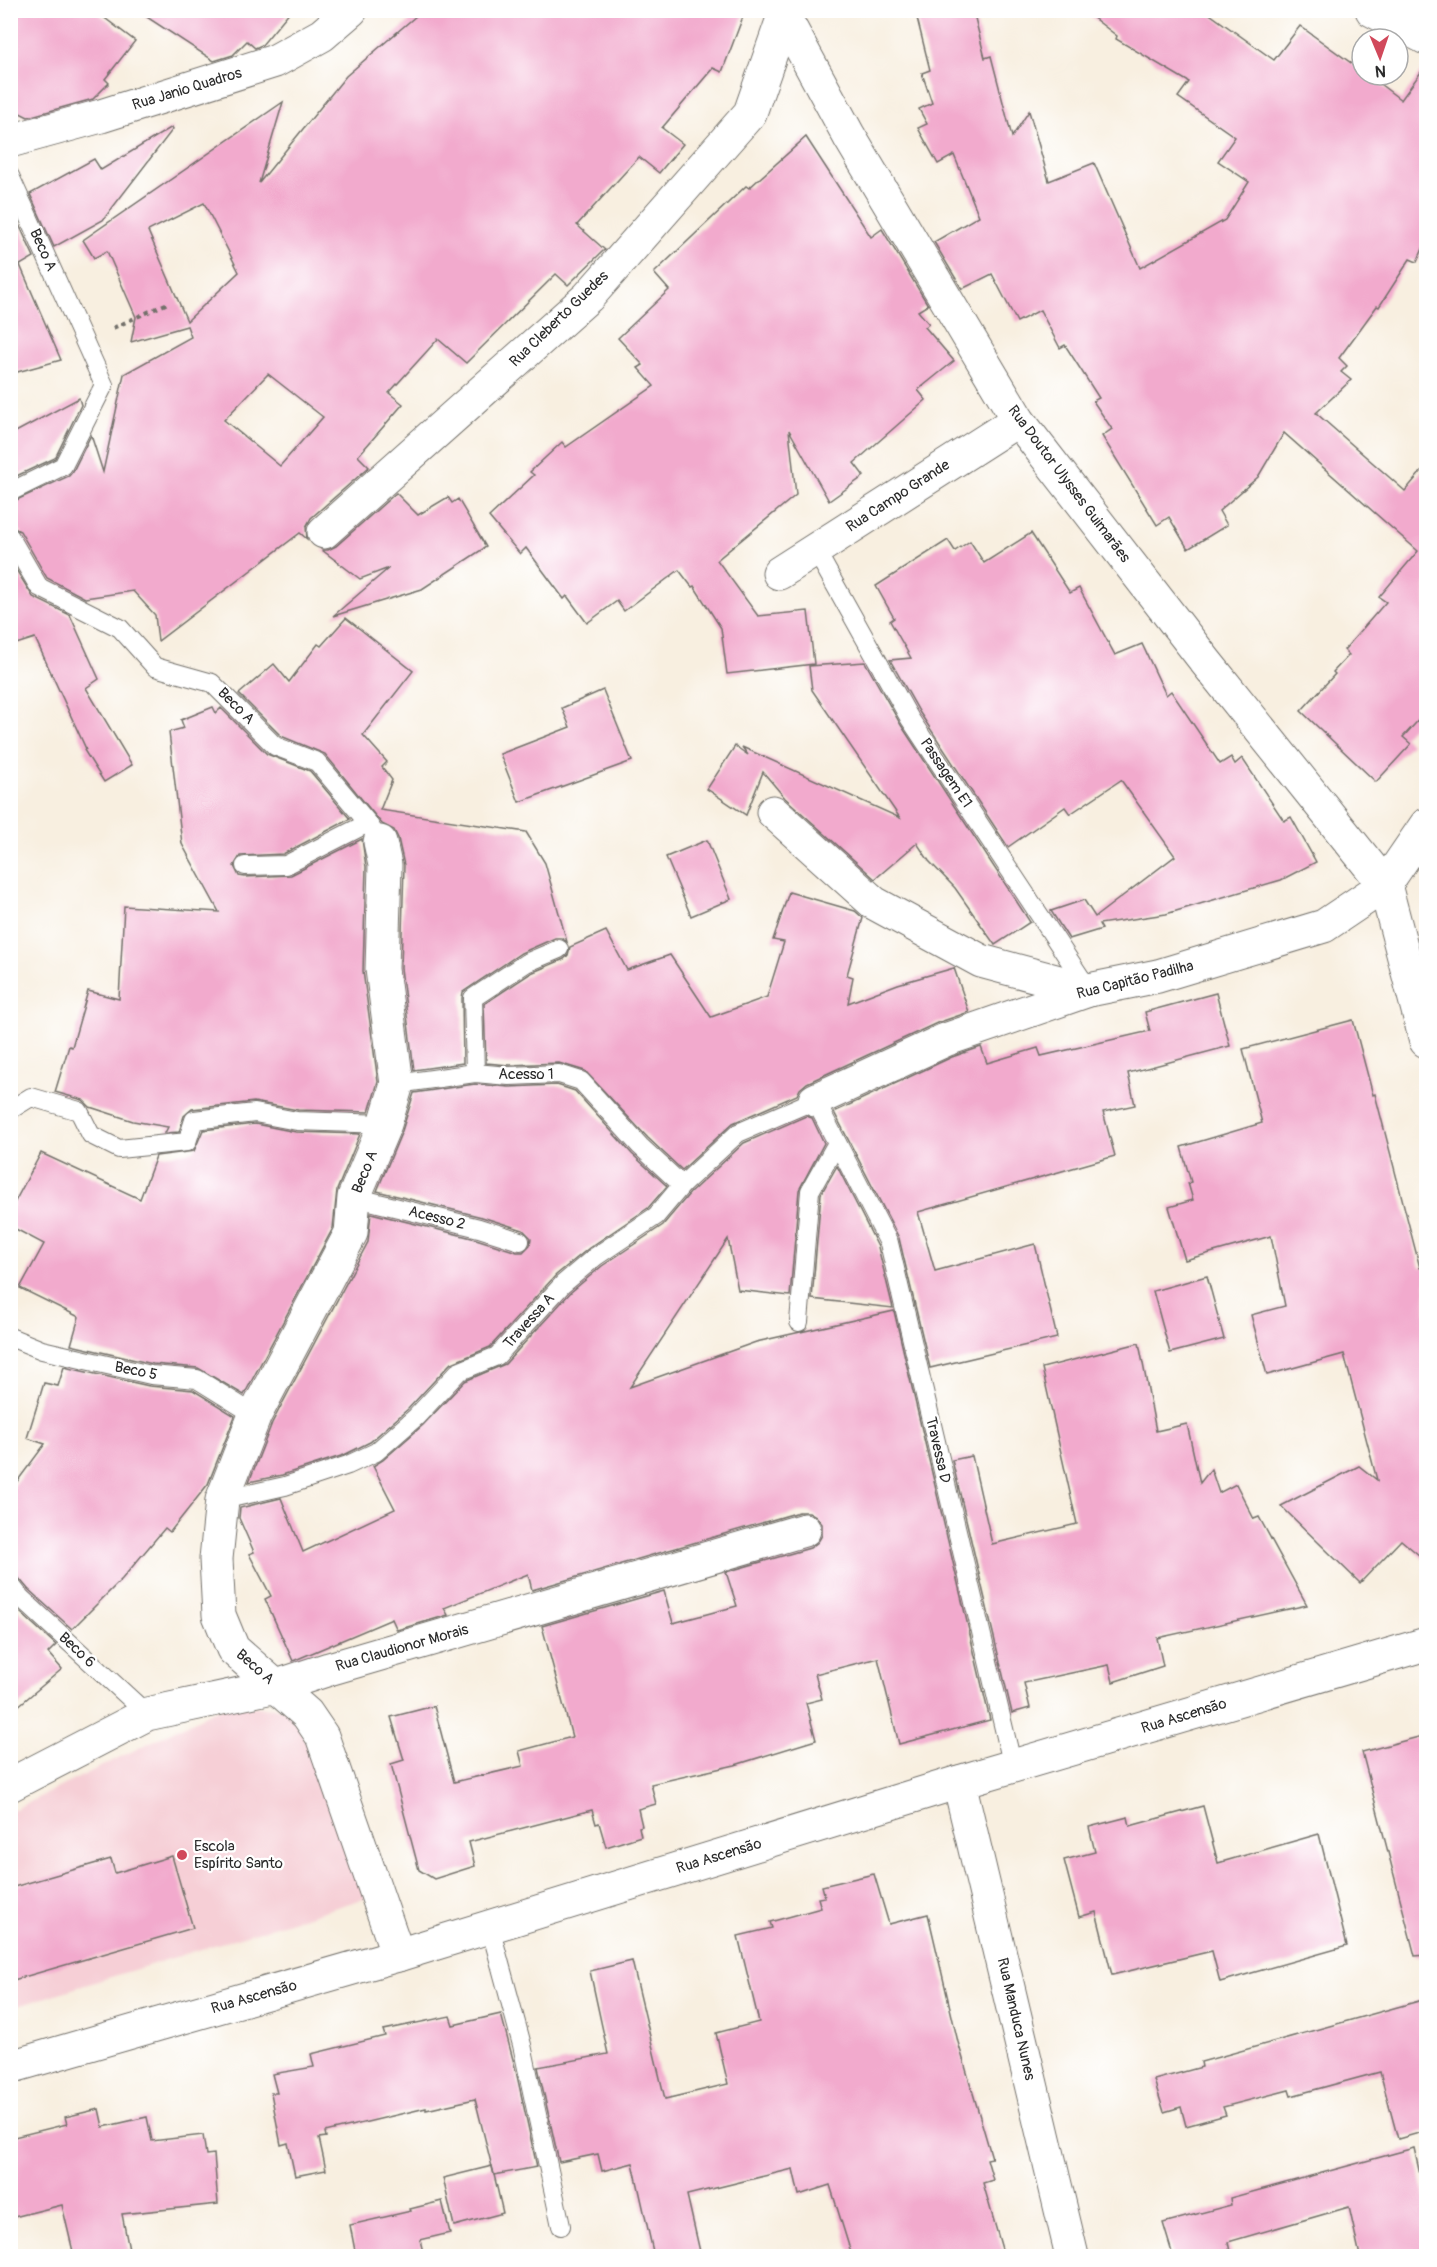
<svg xmlns="http://www.w3.org/2000/svg" width="1437" height="2267" viewBox="0 0 1437 2267" font-family="Pangolin,sans-serif">
  <style>
    .built { fill: #f6cfd6 }
    .building { fill: #f2aacd; fill-rule: evenodd }
    .lines { fill: none; stroke-linecap: round; stroke-linejoin: round }
    .lane-casing { stroke: #73706a; stroke-width: 20 }
    .street-casing { stroke: #73706a; stroke-width: 35 }
    .path { stroke: #73706a; stroke-width: 4; stroke-dasharray: 4.5 4.5; stroke-linecap: butt }
    .lane { stroke: #fff; stroke-width: 18 }
    .street { stroke: #fff; stroke-width: 33 }
    .poi-dot { fill: #d1495b; stroke: #fff; stroke-width: 2 }
    .labels { text-anchor: middle; dominant-baseline: central; stroke-width: 4.5; stroke-linejoin: round; paint-order: stroke }
    .street-label { font-size: 15px; fill: #2b2b2b; stroke: #fff }
    .poi-label { font-size: 15px; fill: #2b2b2b; stroke: #fff; text-anchor: start }
  </style>
  <rect width="100%" height="100%" fill="#fff"/>
  <filter id="ink" filterUnits="userSpaceOnUse"><feTurbulence type="fractalNoise" baseFrequency=".0167" numOctaves="2"/><feDisplacementMap in="SourceGraphic" scale="12" xChannelSelector="R" yChannelSelector="G"/><feConvolveMatrix kernelMatrix="1 2 1 2 8 2 1 2 1" color-interpolation-filters="sRGB"/></filter>
  <filter id="wash" filterUnits="userSpaceOnUse"><feTurbulence type="fractalNoise" baseFrequency=".008" numOctaves="4" result="noise"/><feDisplacementMap in="SourceGraphic" scale="24" xChannelSelector="R" yChannelSelector="G"/><feGaussianBlur stdDeviation="1.35" result="paint"/><feColorMatrix in="noise" values="0 0 0 0 0 0 0 0 0 0 0 0 0 0 0 0 0 1.4 0 .05"/><feComposite in="paint" operator="in"/></filter>
  <g filter="url(#wash)">
    <rect width="100%" height="100%" fill="#f8efe0"/>
    <!-- built -->
    <polygon class="built" points="226,1705 294,1709 366,1898 11,2008 11,1811"/>
    <g id="blocks">
      <!-- building -->
      <g class="building">
        <polygon points="10,10 94,10 135,41 105,79 109,83 93,99 28,117 10,108"/>
        <polygon points="136,10 291,10 262,45 255,48 247,41 233,55 214,61"/>
        <path d="M423,10H740L739,14H744L722,72L713,68L662,128L683,144L659,173L639,157L577,225L605,250L603,251L568,285L556,274L466,363L438,339L389,393L403,404L358,456L369,467L311,518L306,527L307,539L300,533L158,641L155,615L133,591L85,598L47,578L20,531L10,526V503L69,476L73,471L91,435L103,472L124,374L191,337L187,326L131,342L136,317L107,251L94,258L83,240L283,102L259,183L346,76ZM204,203L239,272L187,321L148,231ZM268,374L323,417L280,466L224,420Z"/>
        <polygon points="915,10 973,10 985,58 991,56 1012,137 1029,111 1049,181 1094,163 1140,268 1225,220 1249,182 1218,161 1235,137 1178,97 1189,82 1116,39 1117,36 1083,10 1204,10 1274,60 1300,26 1362,71 1362,75 1368,75 1401,100 1426,65 1426,242 1417,262 1410,259 1379,307 1377,306 1339,358 1347,366 1341,372 1351,380 1316,413 1405,491 1426,466 1426,712 1403,737 1411,744 1376,782 1301,711 1335,674 1333,672 1349,655 1344,650 1386,602 1379,597 1418,551 1284,433 1258,477 1219,511 1227,525 1188,549 1169,517 1157,525 1102,436 1112,429 1093,401 1099,398 1065,345 1060,348 1040,310 1017,322 992,274 962,289 934,242 979,216 954,155 938,164 918,128 927,124 919,109 932,103 922,73 930,70"/>
        <polygon points="172,127 173,129 103,220 54,247 30,194 94,159 101,170"/>
        <polygon points="806,137 871,237 882,229 928,305 918,311 929,324 925,327 954,361 918,390 926,400 854,463 864,476 829,501 789,430 796,495 717,560 758,616 808,611 814,664 727,674 721,628 694,586 692,587 679,570 624,611 617,601 587,623 567,596 564,599 526,548 520,554 489,517 534,475 530,472 562,442 566,447 654,386 638,368 643,365 618,338 669,290 654,273 746,186 749,188"/>
        <polygon points="10,205 34,257 20,265 61,360 10,374"/>
        <polygon points="79,398 81,405 55,458 10,479 10,435"/>
        <polygon points="396,493 418,515 448,497 452,503 458,499 486,547 422,589 333,616 389,568 360,579 322,550 328,550 336,546"/>
        <polygon points="1031,533 1070,593 1079,588 1115,655 1142,644 1166,695 1171,691 1220,764 1231,757 1235,764 1242,758 1284,821 1291,817 1316,862 1281,880 1166,914 1099,924 1102,929 1069,939 1051,911 1084,900 1095,917 1175,856 1121,780 1070,814 1065,807 1008,847 920,713 890,660 911,658 890,621 894,618 876,586 948,540 955,551 970,541 984,563"/>
        <polygon points="10,560 33,597 70,615 99,679 86,688 132,765 104,782 84,750 86,749 35,638 10,646"/>
        <polygon points="346,618 413,671 363,735 387,762 382,767 392,780 380,810 526,832 545,863 567,942 561,938 555,938 521,953 463,992 462,998 463,1063 414,1070 401,968 404,865 398,838 394,830 382,824 325,754 281,736 239,694 274,664 289,682 318,644 321,646"/>
        <polygon points="865,662 901,725 1030,922 995,945 955,888 929,861 917,843 875,879 785,798 763,772 746,815 707,789 735,746 748,755 742,747 900,818 812,690 809,666"/>
        <polygon points="603,690 632,761 519,802 500,754 570,727 562,708"/>
        <polygon points="213,707 216,713 221,708 267,754 310,771 350,819 283,854 240,856 234,866 239,876 245,877 291,875 362,839 366,867 363,971 378,1082 369,1112 298,1110 254,1102 192,1109 184,1116 179,1132 165,1133 168,1127 133,1121 90,1107 83,1100 55,1092 69,1046 72,1047 88,991 119,999 124,906 219,912 182,844 169,732 184,728 181,720"/>
        <polygon points="707,840 731,899 691,916 666,857"/>
        <polygon points="789,892 855,911 863,918 847,975 853,977 848,1003 898,984 954,968 969,1012 937,1023 807,1083 800,1089 797,1095 733,1123 682,1170 648,1138 585,1071 559,1063 509,1065 486,1063 484,1004 531,973 564,959 568,955 570,947 606,931 627,970 670,955 711,1017 767,997 784,942 773,940"/>
        <polygon points="1216,993 1230,1046 1128,1073 1135,1105 1103,1112 1115,1156 918,1212 935,1271 1035,1244 1057,1338 930,1368 899,1238 834,1112 952,1057 981,1047 987,1063 1038,1048 1041,1056 1150,1031 1145,1012"/>
        <polygon points="1353,1020 1373,1095 1375,1094 1420,1268 1426,1267 1426,1561 1401,1540 1360,1583 1281,1506 1359,1466 1377,1480 1344,1354 1267,1375 1251,1315 1285,1306 1271,1236 1185,1260 1169,1207 1193,1200 1188,1183 1191,1182 1181,1147 1262,1123 1243,1049"/>
        <polygon points="475,1084 509,1087 557,1085 575,1091 632,1154 667,1186 648,1208 589,1248 556,1275 490,1347 450,1364 408,1409 370,1442 344,1455 282,1475 249,1482 272,1423 368,1242 371,1213 476,1239 517,1252 523,1252 530,1245 531,1238 523,1230 482,1217 377,1191 402,1131 414,1093"/>
        <polygon points="806,1116 812,1118 824,1143 799,1190 790,1296 738,1290 728,1239 630,1387 756,1342 894,1311 990,1720 899,1744 878,1658 815,1674 822,1699 806,1703 816,1740 735,1765 651,1784 656,1804 638,1809 642,1826 639,1827 641,1836 606,1847 599,1823 596,1824 592,1810 469,1842 475,1866 434,1879 419,1870 391,1764 404,1760 391,1717 434,1706 454,1782 523,1766 519,1751 572,1737 542,1626 664,1591 673,1623 737,1606 726,1572 810,1548 818,1542 822,1535 822,1524 816,1516 809,1512 799,1512 532,1590 528,1574 444,1608 448,1615 397,1630 392,1619 293,1661 265,1599 271,1596 249,1554 254,1552 239,1518 240,1508 281,1498 303,1552 395,1509 373,1466 383,1460 423,1425 465,1381 505,1364 571,1292 602,1266 663,1225 690,1193 744,1143"/>
        <polygon points="255,1124 296,1132 360,1134 337,1190 333,1228 244,1395 198,1368 153,1364 71,1345 79,1317 20,1288 44,1244 10,1226 10,1211 41,1153 140,1199 156,1156 194,1151 203,1130"/>
        <polygon points="837,1166 878,1247 893,1308 812,1299 821,1194"/>
        <polygon points="1207,1276 1224,1339 1170,1353 1153,1291"/>
        <polygon points="1139,1343 1156,1431 1187,1424 1200,1483 1211,1469 1219,1493 1236,1484 1254,1519 1259,1517 1307,1605 1157,1638 1163,1666 1113,1682 1109,1665 1024,1683 1030,1708 1012,1713 952,1460 972,1456 992,1544 1077,1524 1042,1368"/>
        <polygon points="64,1367 149,1386 193,1390 235,1416 208,1484 170,1532 165,1528 122,1579 72,1629 28,1589 18,1577 10,1573 10,1491 45,1444 27,1438 44,1383 58,1386"/>
        <polygon points="10,1603 56,1645 48,1653 62,1669 10,1713"/>
        <polygon points="1426,1735 1426,1955 1415,1956 1362,1752"/>
        <polygon points="1203,1806 1218,1863 1319,1834 1347,1946 1220,1982 1212,1951 1112,1975 1096,1912 1079,1917 1064,1860 1095,1852 1089,1827 1128,1817 1130,1826"/>
        <polygon points="172,1856 193,1928 10,1981 10,1888 111,1859 115,1873"/>
        <polygon points="874,1874 889,1924 928,1914 958,2042 992,2158 987,2159 993,2180 983,2183 1004,2256 852,2256 830,2185 799,2195 793,2169 687,2195 701,2256 654,2256 633,2163 602,2171 598,2154 559,2162 538,2067 608,2054 590,1971 632,1961 665,2099 728,2084 716,2033 759,2022 738,1936 772,1928 770,1922 821,1908 818,1898 825,1897 822,1886"/>
        <polygon points="1426,1999 1426,2131 1398,2139 1380,2072 1291,2096 1289,2090 1223,2107 1226,2115 1186,2126 1181,2107 1164,2112 1154,2080 1202,2067 1201,2062"/>
        <polygon points="501,2014 516,2071 537,2167 494,2175 475,2099 426,2110 426,2108 325,2132 326,2137 319,2138 326,2170 295,2176 288,2143 281,2145 271,2093 277,2093 272,2074 314,2067 311,2054 385,2036 383,2030 450,2016 453,2025"/>
        <polygon points="99,2109 103,2127 147,2117 152,2141 203,2135 206,2155 214,2154 218,2204 122,2214 129,2250 95,2256 74,2256 62,2205 10,2218 10,2138 67,2124 65,2117"/>
        <polygon points="1414,2148 1426,2201 1426,2256 1360,2256 1349,2207 1228,2242 1231,2256 1173,2256 1163,2223 1231,2205 1230,2198"/>
        <polygon points="492,2166 503,2213 454,2226 443,2178"/>
        <polygon points="442,2201 450,2233 420,2240 424,2256 356,2256 350,2225 411,2211 410,2209"/>
      </g>
    </g>
  </g>
  <g filter="url(#ink)">
    <use href="#blocks" fill-opacity="0" stroke="#73706a" stroke-width="1.5"/>
    <g class="lines">
      <!-- lane casing -->
      <g class="lane-casing">
        <g id="lane">
          <polyline points="10,176 104,385 63,466 10,492"/>
          <polyline points="10,537 39,587 120,628 155,667 212,683 275,746 317,762 368,823 380,842"/>
          <polyline points="815,549 910,719 1089,990"/>
          <polyline points="245,866 286,865 368,823"/>
          <polyline points="475,1073 473,998 526,963 559,949"/>
          <polyline points="397,1084 475,1073 509,1076 559,1074 581,1081 640,1146 682,1185"/>
          <polyline points="10,1110 31,1097 79,1111 91,1135 119,1149 187,1142 194,1120 255,1113 297,1121 385,1124"/>
          <polyline points="354,1197 479,1228 520,1241"/>
          <polyline points="799,1322 810,1191 837,1143"/>
          <polyline points="10,1337 42,1350 151,1375 197,1379 255,1415"/>
          <polyline points="222,1500 285,1486 348,1465 376,1452 416,1417 458,1372 497,1356 563,1284 595,1257 656,1216 682,1185 738,1133 815,1100 889,1243 1013,1767"/>
          <polyline points="10,1584 20,1597 147,1714"/>
          <polyline points="490,1927 522,2045 561,2226"/>
        </g>
      </g>
      <!-- street casing -->
      <g class="street-casing">
        <g id="street">
          <polyline points="1372,10 1426,38"/>
          <polyline points="785,18 849,136 1018,420 1206,662 1385,885 1426,1041"/>
          <polyline points="10,141 101,116 275,61 322,35 351,10"/>
          <polyline points="324,532 588,297 750,113 786,10"/>
          <polyline points="779,573 1018,420"/>
          <polyline points="773,812 874,903 981,961 1089,990"/>
          <polyline points="380,842 385,865 382,969 397,1084 385,1124 354,1197 351,1233 255,1415 222,1500 216,1559 219,1615 233,1649 307,1714 322,1736 398,1955"/>
          <polyline points="815,1100 945,1040 1089,990 1158,976 1324,926 1385,885 1426,825"/>
          <polyline points="959,1782 1072,2256"/>
          <polyline points="10,1785 147,1714 277,1686 329,1669 804,1530"/>
          <polyline points="10,2067 398,1955 959,1782 1426,1644"/>
        </g>
      </g>
      <!-- path -->
      <polyline class="path" points="113,328 170,302"/>
      <!-- lane -->
      <use href="#lane" class="lane"/>
      <!-- street -->
      <use href="#street" class="street"/>
    </g>
  </g>
  <!-- markers -->
  <circle class="poi-dot" cx="182" cy="1855" r="6"/>
  <g class="labels">
    <!-- street labels -->
    <g class="street-label">
      <text transform="translate(187 89) rotate(-17)">Rua Janio Quadros</text>
      <text transform="translate(43 250) rotate(66)">Beco A</text>
      <text transform="translate(559 319) rotate(-44)">Rua Cleberto Guedes</text>
      <text transform="translate(1069 484) rotate(53)">Rua Doutor Ulysses Guimarães</text>
      <text transform="translate(898 496) rotate(-33)">Rua Campo Grande</text>
      <text transform="translate(236 706) rotate(45)">Beco A</text>
      <text transform="translate(946 773) rotate(56)">Passagem E1</text>
      <text transform="translate(1135 980) rotate(-14)">Rua Capitão Padilha</text>
      <text x="526" y="1074">Acesso 1</text>
      <text transform="translate(365 1172) rotate(-68)">Beco A</text>
      <text transform="translate(437 1218) rotate(14)">Acesso 2</text>
      <text transform="translate(529 1321) rotate(-48)">Travessa A</text>
      <text transform="translate(136 1371) rotate(11)">Beco 5</text>
      <text transform="translate(938 1450) rotate(77)">Travessa D</text>
      <text transform="translate(402 1648) rotate(-16)">Rua Claudionor Morais</text>
      <text transform="translate(77 1650) rotate(43)">Beco 6</text>
      <text transform="translate(255 1667) rotate(41)">Beco A</text>
      <text transform="translate(1184 1716) rotate(-17)">Rua Ascensão</text>
      <text transform="translate(719 1856) rotate(-17)">Rua Ascensão</text>
      <text transform="translate(254 1997) rotate(-16)">Rua Ascensão</text>
      <text transform="translate(1016 2019) rotate(77)">Rua Manduca Nunes</text>
    </g>
    <!-- poi labels -->
    <g class="poi-label">
      <text x="194" y="1846">Escola<tspan x="194" dy="17">Espírito Santo</tspan></text>
    </g>
  </g>
  <!-- margin -->
  <rect width="1437" height="2267" fill="none" stroke="#fff" stroke-width="36"/>
  <!-- north arrow -->
  <g transform="translate(1380 57) rotate(178)"><circle r="28" fill="#ffffff" stroke="#aaaaaa" stroke-width="1.5"/>
  <path d="M0-4.5L10 22L0 15L-10 22Z" fill="#d1495b"/>
  <text y="-9" font-size="16" font-weight="bold" text-anchor="middle" fill="#2b2b2b">N</text>
  </g>
</svg>
